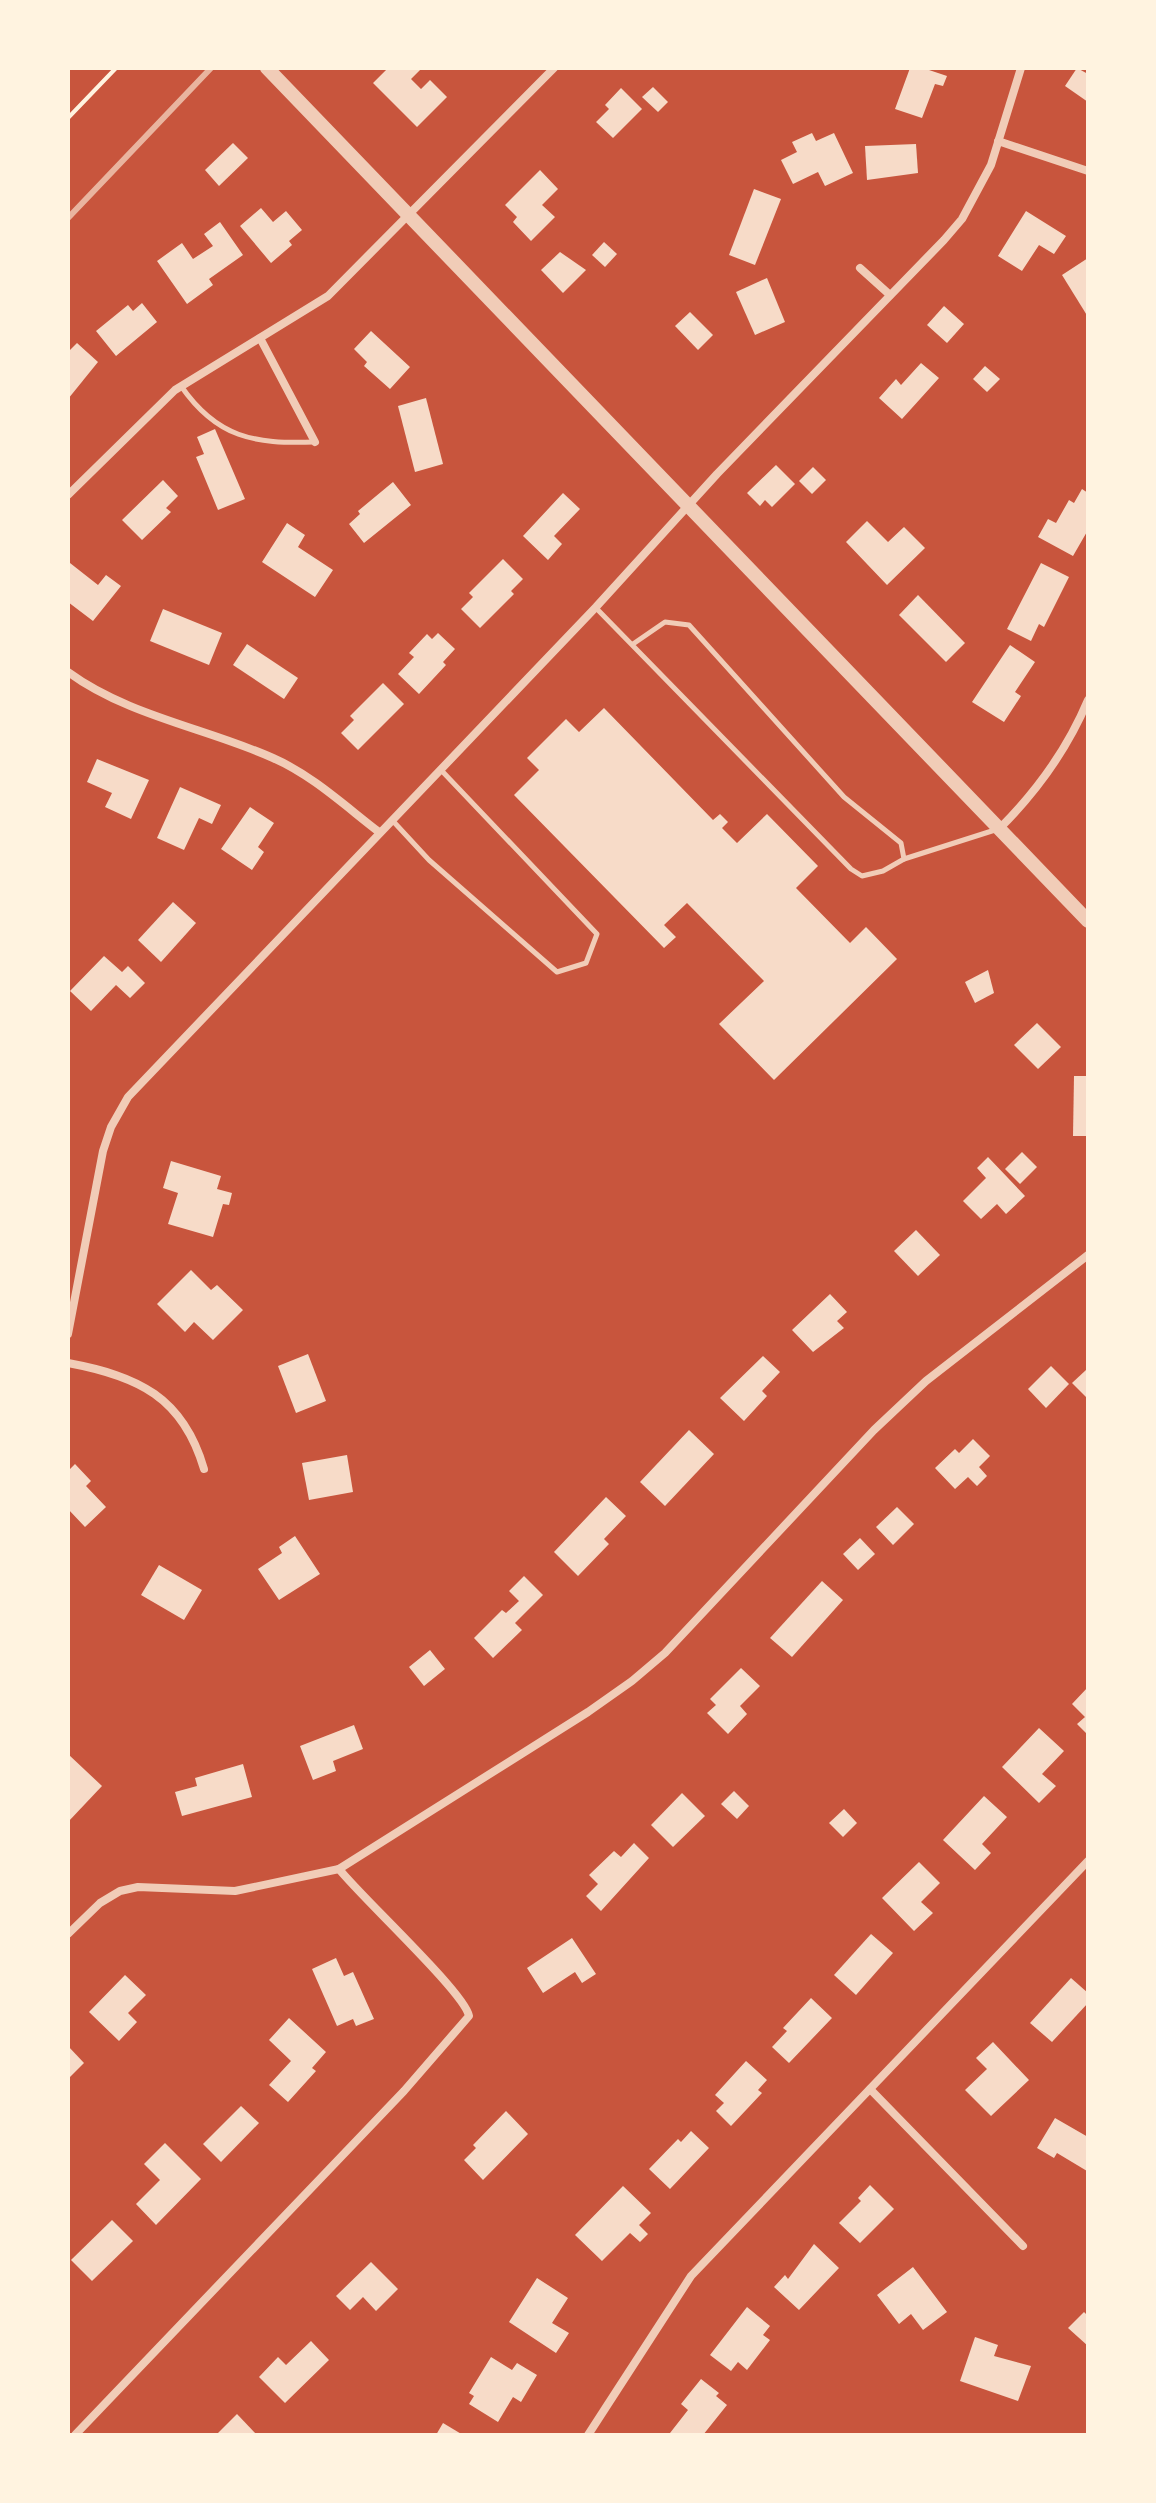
<svg xmlns="http://www.w3.org/2000/svg" width="1156" height="2503" viewBox="0 0 1156 2503" font-family="'Space Grotesk',sans-serif">
  <style>
    .building { fill: #f7dbc8 }
    .lines { fill: none; stroke-linecap: round; stroke-linejoin: round }
    .path { stroke: #fff3e0; stroke-width: 4 }
    .service { stroke: #f1ccb7; stroke-width: 5 }
    .minor { stroke: #f1ccb7; stroke-width: 8 }
    .tertiary { stroke: #f1ccb7; stroke-width: 14 }
    .rail { stroke: #e9b49f; stroke-width: 6 }
  </style>
  <rect width="100%" height="100%" fill="#c8553d"/>
  <!-- building -->
  <g class="building">
    <polygon points="388,68 422,68 411,79 421,89 430,80 447,97 417,127 373,83"/>
    <polygon points="910,68 923,68 947,76 943,86 935,84 922,118 895,109"/>
    <polygon points="1077,68 1088,74 1088,102 1065,86"/>
    <polygon points="653,87 668,102 658,112 642,97"/>
    <polygon points="621,88 642,109 613,138 596,122 609,109 605,105"/>
    <polygon points="812,133 816,141 834,133 853,173 825,186 818,172 793,184 781,160 797,152 792,142"/>
    <polygon points="233,143 248,158 219,186 205,170"/>
    <polygon points="916,144 918,173 867,180 865,146"/>
    <polygon points="540,170 558,189 542,205 555,217 531,241 513,222 517,217 505,205"/>
    <polygon points="754,189 781,199 755,265 729,255"/>
    <polygon points="261,208 273,222 286,211 302,230 289,241 292,245 271,263 240,226"/>
    <polygon points="1026,211 1066,236 1054,254 1039,245 1022,271 998,256"/>
    <polygon points="220,222 243,255 209,279 213,285 187,304 157,261 182,243 193,259 213,246 204,234"/>
    <polygon points="604,242 617,254 605,267 592,255"/>
    <polygon points="560,252 586,270 563,293 541,270"/>
    <polygon points="1088,258 1088,317 1062,275"/>
    <polygon points="767,278 785,322 755,335 736,292"/>
    <polygon points="142,303 157,322 116,356 96,331 128,305 133,311"/>
    <polygon points="944,306 964,324 947,343 927,325"/>
    <polygon points="690,312 713,335 698,350 675,326"/>
    <polygon points="371,331 410,367 390,389 364,366 367,362 354,349"/>
    <polygon points="77,343 98,362 68,399 68,352"/>
    <polygon points="921,363 939,378 902,419 879,398 896,379 901,385"/>
    <polygon points="985,366 1000,379 987,392 973,379"/>
    <polygon points="426,398 443,464 415,472 398,406"/>
    <polygon points="215,429 245,499 218,510 196,457 204,454 197,437"/>
    <polygon points="776,465 795,484 772,507 765,500 760,506 747,493"/>
    <polygon points="813,467 826,480 812,494 799,481"/>
    <polygon points="163,480 178,496 166,508 171,512 142,540 122,520"/>
    <polygon points="393,482 411,505 364,543 349,524 360,514 358,511"/>
    <polygon points="1082,489 1088,493 1088,530 1073,556 1038,537 1048,519 1056,523 1069,500 1074,503"/>
    <polygon points="563,493 580,509 554,536 562,544 548,560 523,536"/>
    <polygon points="867,521 888,542 904,527 925,548 887,585 846,542"/>
    <polygon points="287,523 305,535 298,547 333,570 315,597 262,562"/>
    <polygon points="503,559 523,579 511,591 514,594 480,628 461,609 473,597 469,593"/>
    <polygon points="70,563 98,585 106,575 121,586 93,621 68,602"/>
    <polygon points="1041,563 1069,577 1044,627 1039,624 1031,641 1007,629"/>
    <polygon points="918,595 965,643 946,662 899,615"/>
    <polygon points="163,609 222,633 209,665 150,641"/>
    <polygon points="438,633 455,649 443,662 446,665 419,694 398,674 414,657 409,653 427,634 432,639"/>
    <polygon points="247,644 298,678 284,699 233,665"/>
    <polygon points="1010,645 1035,662 1015,692 1021,696 1004,722 972,702"/>
    <polygon points="383,683 404,704 358,750 341,733 354,720 350,716"/>
    <polygon points="604,708 713,820 720,814 728,822 722,828 737,843 767,814 818,866 796,888 850,943 866,927 897,959 774,1080 719,1024 764,981 687,903 664,925 676,937 664,948 514,795 539,770 527,758 566,719 579,732"/>
    <polygon points="97,759 149,780 131,819 105,807 112,793 87,782"/>
    <polygon points="180,787 221,805 212,824 199,818 184,850 157,838"/>
    <polygon points="250,807 274,823 258,847 264,852 252,870 221,849"/>
    <polygon points="173,902 196,923 161,962 138,940"/>
    <polygon points="104,956 122,972 128,966 145,983 130,998 116,985 91,1011 70,991"/>
    <polygon points="988,970 994,993 975,1003 965,982"/>
    <polygon points="1037,1023 1061,1047 1038,1069 1014,1045"/>
    <polygon points="1074,1076 1088,1076 1088,1136 1073,1136"/>
    <polygon points="1022,1152 1037,1167 1020,1184 1005,1169"/>
    <polygon points="988,1157 1025,1196 1006,1214 997,1204 981,1219 963,1201 986,1178 977,1168"/>
    <polygon points="171,1161 221,1176 217,1189 232,1193 229,1205 223,1204 213,1237 168,1224 178,1193 163,1188"/>
    <polygon points="916,1230 940,1255 918,1276 894,1251"/>
    <polygon points="191,1270 211,1290 217,1285 243,1310 213,1340 194,1322 185,1332 157,1304"/>
    <polygon points="830,1294 847,1312 837,1321 844,1328 813,1352 792,1330"/>
    <polygon points="308,1354 326,1401 296,1413 278,1366"/>
    <polygon points="763,1356 780,1372 762,1391 767,1396 744,1421 720,1398"/>
    <polygon points="1051,1366 1069,1384 1046,1408 1028,1389"/>
    <polygon points="1086,1370 1088,1372 1088,1399 1072,1383"/>
    <polygon points="689,1430 714,1454 665,1506 640,1482"/>
    <polygon points="973,1439 990,1456 979,1467 987,1476 977,1486 968,1477 955,1489 935,1468 955,1449 959,1453"/>
    <polygon points="347,1455 353,1492 309,1500 302,1463"/>
    <polygon points="75,1464 91,1481 86,1486 106,1507 85,1527 68,1509 68,1471"/>
    <polygon points="606,1497 626,1516 604,1539 609,1544 578,1576 554,1552"/>
    <polygon points="897,1507 914,1524 893,1545 876,1527"/>
    <polygon points="295,1536 320,1574 279,1600 258,1569 282,1553 279,1547"/>
    <polygon points="860,1538 875,1554 858,1570 843,1554"/>
    <polygon points="159,1565 202,1590 184,1620 141,1595"/>
    <polygon points="524,1576 543,1595 515,1623 522,1630 493,1658 474,1638 502,1610 506,1613 519,1601 509,1591"/>
    <polygon points="822,1581 843,1600 792,1657 770,1638"/>
    <polygon points="430,1650 445,1669 424,1686 409,1667"/>
    <polygon points="741,1668 760,1686 740,1706 747,1714 728,1734 707,1713 716,1705 710,1699"/>
    <polygon points="1088,1687 1088,1735 1077,1724 1085,1717 1072,1704"/>
    <polygon points="354,1725 363,1749 333,1761 336,1771 313,1780 300,1746"/>
    <polygon points="1039,1728 1064,1751 1042,1774 1056,1786 1039,1803 1002,1767"/>
    <polygon points="68,1754 102,1786 68,1822"/>
    <polygon points="243,1764 252,1797 182,1816 175,1792 197,1786 195,1778"/>
    <polygon points="734,1791 749,1806 737,1819 721,1804"/>
    <polygon points="682,1793 705,1816 673,1847 651,1825"/>
    <polygon points="984,1796 1007,1817 982,1844 991,1853 975,1870 943,1840"/>
    <polygon points="844,1809 857,1823 843,1837 829,1823"/>
    <polygon points="634,1843 649,1858 601,1911 586,1896 598,1884 589,1875 614,1851 621,1857"/>
    <polygon points="919,1862 940,1883 921,1902 933,1913 914,1931 882,1898"/>
    <polygon points="871,1934 893,1953 856,1995 834,1975"/>
    <polygon points="572,1938 596,1974 582,1983 575,1972 543,1993 527,1968"/>
    <polygon points="336,1958 344,1976 353,1972 374,2019 356,2026 353,2019 337,2026 312,1969"/>
    <polygon points="125,1975 146,1995 128,2013 137,2022 119,2041 89,2012"/>
    <polygon points="1071,1978 1088,1993 1088,2003 1052,2042 1030,2023"/>
    <polygon points="811,1998 832,2018 789,2063 772,2047 787,2031 783,2028"/>
    <polygon points="289,2018 326,2052 312,2068 316,2071 288,2102 269,2085 291,2061 269,2040"/>
    <polygon points="993,2042 1029,2080 991,2116 965,2090 987,2069 976,2058"/>
    <polygon points="68,2046 84,2063 68,2079"/>
    <polygon points="746,2061 767,2080 758,2090 762,2093 731,2126 716,2111 724,2103 715,2095"/>
    <polygon points="241,2106 259,2123 221,2162 203,2144"/>
    <polygon points="506,2111 528,2134 483,2180 464,2160 476,2148 473,2145"/>
    <polygon points="1055,2118 1088,2137 1087,2171 1057,2153 1054,2158 1037,2148"/>
    <polygon points="691,2131 709,2148 670,2189 649,2169 678,2139 681,2142"/>
    <polygon points="165,2143 201,2179 156,2225 136,2204 160,2180 144,2164"/>
    <polygon points="870,2185 894,2209 860,2243 839,2223 861,2201 858,2198"/>
    <polygon points="623,2186 651,2213 639,2225 648,2234 640,2242 630,2233 602,2261 575,2235"/>
    <polygon points="112,2220 133,2241 92,2281 71,2260"/>
    <polygon points="814,2244 839,2268 799,2310 774,2287 785,2275 788,2279"/>
    <polygon points="371,2262 398,2289 376,2311 363,2297 350,2310 336,2296"/>
    <polygon points="913,2267 947,2312 923,2330 911,2314 899,2324 877,2295"/>
    <polygon points="537,2278 568,2298 552,2323 569,2333 556,2353 509,2322"/>
    <polygon points="747,2307 770,2326 763,2335 770,2340 747,2370 738,2362 731,2371 710,2355"/>
    <polygon points="1084,2312 1088,2316 1088,2346 1068,2328"/>
    <polygon points="975,2337 998,2345 994,2356 1031,2366 1018,2401 960,2381"/>
    <polygon points="311,2341 329,2360 285,2403 259,2377 278,2357 286,2365"/>
    <polygon points="491,2357 512,2370 517,2363 537,2375 521,2402 513,2397 498,2422 469,2404 474,2396 469,2393"/>
    <polygon points="701,2379 719,2393 716,2396 727,2405 703,2435 673,2435 670,2433 688,2410 681,2404"/>
    <polygon points="237,2414 257,2435 216,2435"/>
    <polygon points="443,2423 463,2435 436,2435"/>
  </g>
  <g class="lines">
    <!-- path -->
    <polyline class="path" points="68,118 116,68"/>
    <!-- service -->
    <g class="service">
      <path d="M181,386C217,438 254,444 314,442"/>
      <polyline points="596,608 851,869 862,876 883,871 904,859 901,843 844,797 689,625 665,622 633,644"/>
      <polyline points="392,820 429,860 557,972 586,963 597,934 441,770"/>
      <polyline points="904,859 995,830"/>
    </g>
    <!-- minor -->
    <g class="minor">
      <polyline points="998,141 1088,171"/>
      <polyline points="860,268 890,295"/>
      <polyline points="260,338 315,442"/>
      <polyline points="68,495 175,390 328,296 554,68"/>
      <path d="M68,672C128,716 206,728 273,758C312,775 345,806 379,832"/>
      <path d="M1000,828C1038,790 1067,750 1088,700"/>
      <polyline points="68,1334 103,1151 111,1127 128,1097 596,607 717,474 944,240 962,219 991,165 1021,68"/>
      <path d="M68,1363C138,1376 183,1397 204,1469"/>
      <polyline points="68,1934 100,1903 120,1891 138,1887 235,1891 339,1869 588,1712 632,1681 665,1653 874,1430 926,1381 1088,1255"/>
      <polyline points="870,2089 1023,2246"/>
      <path d="M75,2435L404,2091L469,2016C465,1993 362,1898 339,1869"/>
      <polyline points="588,2435 691,2276 1088,1861"/>
    </g>
    <!-- tertiary -->
    <polyline class="tertiary" points="267,68 1088,921"/>
    <!-- rail -->
    <polyline class="rail" points="68,218 211,68"/>
  </g>
  <!-- border -->
  <rect width="1156" height="2503" fill="none" stroke="#fff3e0" stroke-width="140"/>
</svg>
